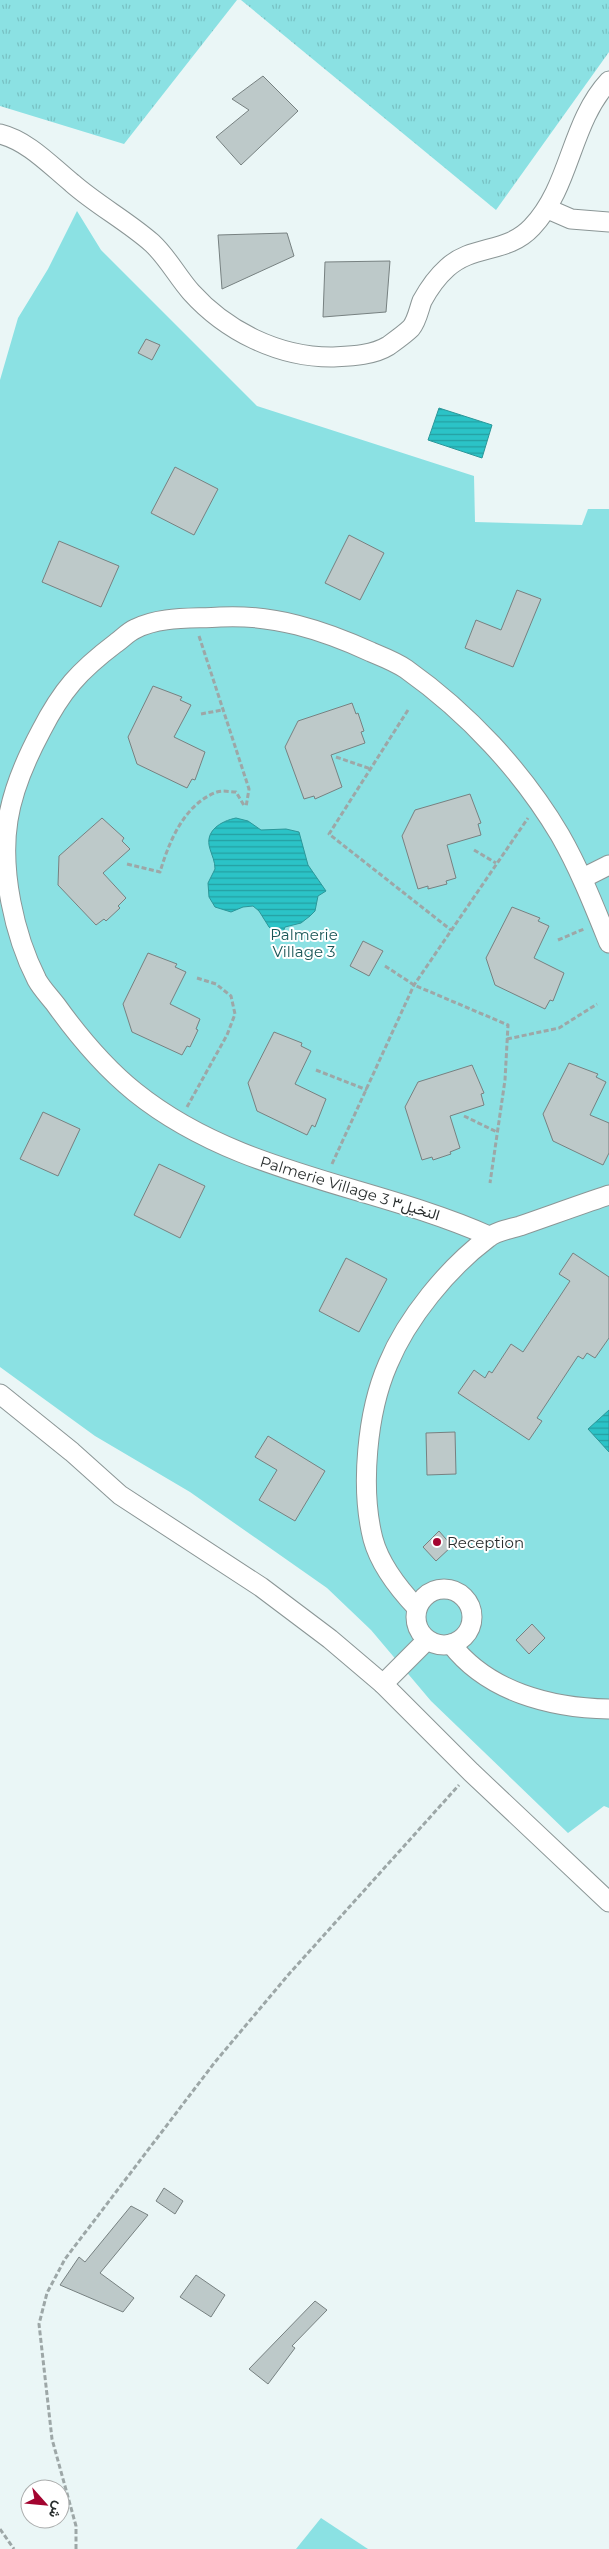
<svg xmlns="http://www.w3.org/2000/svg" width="609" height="2549" viewBox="0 0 609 2549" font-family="Montserrat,Vazirmatn,sans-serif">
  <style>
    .grass { fill: url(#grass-tufts) }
    .garden { fill: #8be1e3 }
    .water { fill: url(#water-rules); stroke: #2b9799 }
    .building { fill: #bdc9c9; stroke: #778181 }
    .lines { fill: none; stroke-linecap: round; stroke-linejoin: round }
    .street-casing { stroke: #8b9696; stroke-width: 21 }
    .path { stroke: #9da7a7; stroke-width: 3; stroke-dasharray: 5 2.5; stroke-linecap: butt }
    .street { stroke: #fff; stroke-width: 19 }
    .poi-dot { fill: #a30530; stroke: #fff; stroke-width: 2 }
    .labels { text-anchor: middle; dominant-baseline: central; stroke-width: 4; stroke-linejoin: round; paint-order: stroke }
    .park-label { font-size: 15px; fill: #1a5657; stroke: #fff }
    .street-label { font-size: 15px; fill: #2a2f2f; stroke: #fff }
    .poi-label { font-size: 15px; fill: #2a2f2f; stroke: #fff; text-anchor: start }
  </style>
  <defs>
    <pattern id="grass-tufts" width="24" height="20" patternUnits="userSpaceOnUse" patternTransform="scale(1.25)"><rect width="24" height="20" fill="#8be1e3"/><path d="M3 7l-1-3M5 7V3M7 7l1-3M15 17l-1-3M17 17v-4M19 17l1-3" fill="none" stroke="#78c1c3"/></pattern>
    <pattern id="water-rules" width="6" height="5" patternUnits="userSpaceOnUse" patternTransform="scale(1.25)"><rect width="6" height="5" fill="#2bc3c7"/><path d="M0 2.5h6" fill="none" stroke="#259fa2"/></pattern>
  </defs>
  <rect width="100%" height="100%" fill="#eaf6f6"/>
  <!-- grass -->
  <g class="grass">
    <polygon points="0,0 237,0 124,144 0,106"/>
    <polygon points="241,0 609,0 609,52 496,210"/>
  </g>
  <!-- garden -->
  <g class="garden">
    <polygon points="77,211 101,250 257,406 474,476 475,522 582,525 588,509 609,509 609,1808 604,1806 568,1833 431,1701 371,1630 327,1588 190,1492 95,1436 0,1367 0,380 18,318 48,269"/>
    <polygon points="321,2518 368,2549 296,2549"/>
  </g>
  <!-- water -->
  <g class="water">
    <polygon points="439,408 492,425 482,458 428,440"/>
    <path d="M236,818L248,821L261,830L286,829L299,832L308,865L326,891L318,896L315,911L310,916L301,923L285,927L281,937L269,927L259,911L253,906L243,907L231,912L215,907L209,897L208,883L215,869C215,861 212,856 210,849C204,831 221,821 236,818Z"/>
    <polygon points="609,1410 609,1452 588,1429"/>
  </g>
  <!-- building -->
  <g class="building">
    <polygon points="263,76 298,111 241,165 216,137 249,110 232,99"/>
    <polygon points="287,233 294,256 222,289 218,235"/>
    <polygon points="390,261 386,312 323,317 325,262"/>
    <polygon points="146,339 160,345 152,360 138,353"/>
    <polygon points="175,467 218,489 194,535 151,513"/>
    <polygon points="349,535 384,553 360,600 325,583"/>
    <polygon points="59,541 119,566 101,607 42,582"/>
    <polygon points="517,590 541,599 513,667 465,648 476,620 501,630"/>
    <polygon points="153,686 182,697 180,700 191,705 174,737 205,752 195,780 192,779 187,788 137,764 128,737"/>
    <polygon points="352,703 356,714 358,713 364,731 361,732 365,743 331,755 342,787 315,799 314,796 304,799 285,747 298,721"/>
    <polygon points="470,794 481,823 478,824 481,835 447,845 456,878 446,881 447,884 428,889 428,886 418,889 402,836 415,810"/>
    <polygon points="102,818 124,838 122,841 130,849 103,873 126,898 118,906 120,908 106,921 104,919 96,925 58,885 59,856"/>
    <polygon points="512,907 540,918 538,921 549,926 534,958 564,973 553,1001 550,1000 545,1009 495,985 486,958"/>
    <polygon points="363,941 383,951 369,976 350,966"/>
    <polygon points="148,953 177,964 175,967 186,972 170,1004 200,1019 196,1029 198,1030 190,1047 187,1046 182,1055 132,1032 123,1004"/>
    <polygon points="274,1032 302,1043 301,1046 311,1051 295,1084 326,1099 315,1127 312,1125 307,1135 257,1111 248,1083"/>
    <polygon points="569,1063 598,1074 596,1077 606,1082 590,1115 609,1123 609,1153 603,1165 553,1141 543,1114"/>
    <polygon points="472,1065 484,1093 481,1094 484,1105 450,1116 460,1148 450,1152 451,1154 433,1160 432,1157 422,1160 405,1107 418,1082"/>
    <polygon points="43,1112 80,1129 58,1176 20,1159"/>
    <polygon points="159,1164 205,1186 180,1238 134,1215"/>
    <polygon points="573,1253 609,1277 609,1338 595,1358 587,1353 583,1359 578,1356 537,1418 542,1421 529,1440 458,1393 474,1370 485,1378 489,1371 492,1373 511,1344 523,1352 570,1281 559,1274"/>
    <polygon points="346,1258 387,1279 359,1332 319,1311"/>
    <polygon points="455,1432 456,1474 427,1475 426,1433"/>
    <polygon points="268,1436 325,1471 295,1521 259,1500 277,1470 255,1457"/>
    <polygon points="439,1531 452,1546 436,1561 423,1547"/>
    <polygon points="532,1624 545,1638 529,1654 516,1640"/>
    <polygon points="164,2188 183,2201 175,2214 156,2201"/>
    <polygon points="131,2206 148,2215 100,2273 134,2298 123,2312 60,2285 79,2257 85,2262"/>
    <polygon points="196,2275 225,2295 211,2317 180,2297"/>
    <polygon points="315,2301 327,2310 292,2346 295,2348 268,2384 249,2369"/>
  </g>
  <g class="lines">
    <!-- street casing -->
    <g class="street-casing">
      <g id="street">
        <path d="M0,134C28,141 50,165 72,183C97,205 127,221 152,243C168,258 177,276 191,292C226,331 278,357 331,357C348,356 372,356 388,346C395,341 405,334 411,328C417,321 419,309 422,301C428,290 438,276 447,268C473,244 507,254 532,227C571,186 570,123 609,81"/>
        <polyline points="548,209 571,219 609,222"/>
        <polyline points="583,878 609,865"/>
        <path d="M489,1236C372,1184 238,1175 135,1092C104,1067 79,1037 56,1005C50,997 42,989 37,980C14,935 0,870 8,820C13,788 26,759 41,731C62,690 79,671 116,643C122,639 128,632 135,629C161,616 192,619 220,617C273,614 323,630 371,652C383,657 396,662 406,669C468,713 522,771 560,835C580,870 594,906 609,943"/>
        <polyline points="0,1394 72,1452 120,1495 261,1587 330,1639 383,1684 471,1772 609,1902"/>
        <circle cx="444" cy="1617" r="28"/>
        <path d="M417,1608C399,1589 380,1565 373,1539C360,1488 367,1412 388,1364C407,1318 448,1268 488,1238C496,1231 510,1229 520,1226C549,1216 579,1205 609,1195"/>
        <path d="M451,1644C488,1692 551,1708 609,1709"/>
        <polyline points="383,1684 427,1640"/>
      </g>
    </g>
    <!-- path -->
    <g class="path">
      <polyline points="199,636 249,789 246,807"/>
      <polyline points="408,710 329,834 451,930"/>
      <polyline points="201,714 222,710"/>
      <polyline points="336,757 371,769"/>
      <polyline points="474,850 496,863"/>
      <path d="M127,864L160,872C169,842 184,804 217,792C223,790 230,792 236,792L245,807"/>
      <polyline points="558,940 584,929"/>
      <polyline points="385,966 414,985 508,1025 505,1080 490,1183"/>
      <polyline points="507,1039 559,1028 597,1004"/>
      <polyline points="316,1070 367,1090"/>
      <polyline points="187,1107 227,1035 235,1014 231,996 216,984 197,978"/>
      <polyline points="464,1116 497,1132"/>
      <polyline points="332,1164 414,985 528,818"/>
      <polyline points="0,2529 14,2549"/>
      <polyline points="76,2549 76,2526 52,2439 39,2324 47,2293 65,2259 215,2062 289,1974 459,1785"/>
    </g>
    <!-- street -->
    <use href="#street" class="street"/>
  </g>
  <!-- markers -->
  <circle class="poi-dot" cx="437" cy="1542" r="5"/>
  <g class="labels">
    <!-- park labels -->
    <g class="park-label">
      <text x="304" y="934">Palmerie<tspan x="304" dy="17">Village 3</tspan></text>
    </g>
    <!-- street labels -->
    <g class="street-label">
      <text transform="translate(350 1188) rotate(17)">Palmerie Village 3 النخيل٣</text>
    </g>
    <!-- poi labels -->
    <g class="poi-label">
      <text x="447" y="1542">Reception</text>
    </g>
  </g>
  <!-- north arrow -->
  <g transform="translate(45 2504) rotate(117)"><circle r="24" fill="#ffffff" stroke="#aaacac"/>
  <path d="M0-4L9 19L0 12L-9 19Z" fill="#a30530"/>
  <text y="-8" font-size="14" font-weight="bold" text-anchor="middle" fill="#2a2f2f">ش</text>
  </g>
</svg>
